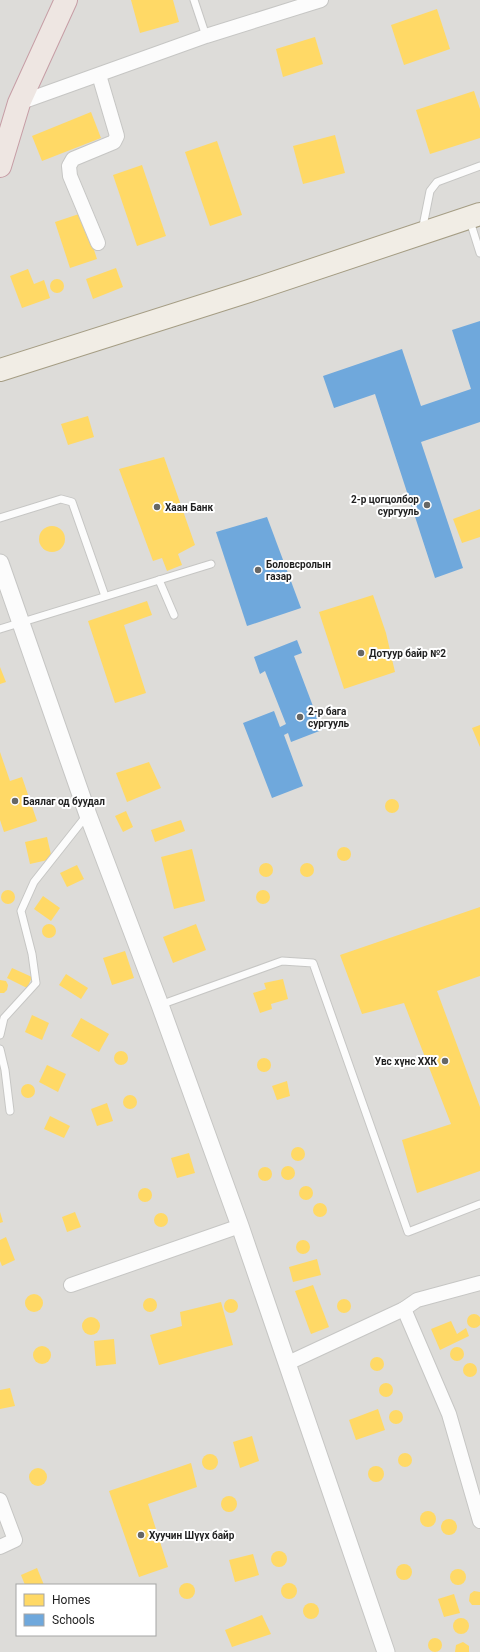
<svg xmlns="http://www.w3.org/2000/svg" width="480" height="1652" viewBox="0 0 480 1652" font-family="Roboto,sans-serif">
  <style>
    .residential { fill: #dddcd9; fill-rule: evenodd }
    .homes { fill: #ffd966 }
    .schools { fill: #6fa8dc }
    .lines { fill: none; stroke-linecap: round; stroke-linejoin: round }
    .service-casing { stroke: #c6c6c4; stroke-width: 9 }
    .minor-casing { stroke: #c6c6c4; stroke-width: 16 }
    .tertiary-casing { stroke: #c6c6c4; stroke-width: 19 }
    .primary-casing { stroke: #a59d84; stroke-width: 24 }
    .trunk-casing { stroke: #c69da5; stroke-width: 24 }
    .service { stroke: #fcfcfc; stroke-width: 7 }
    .minor { stroke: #fcfcfc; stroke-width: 14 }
    .tertiary { stroke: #fcfcfc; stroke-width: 17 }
    .primary { stroke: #f1ede5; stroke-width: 22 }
    .trunk { stroke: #eee6e2; stroke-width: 22 }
    .poi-dot { fill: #676765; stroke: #fff; stroke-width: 1.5 }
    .labels { text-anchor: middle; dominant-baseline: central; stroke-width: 4; stroke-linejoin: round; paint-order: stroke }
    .poi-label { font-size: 10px; font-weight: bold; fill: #1f1f1f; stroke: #fff; text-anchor: start }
  </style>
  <rect width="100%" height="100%" fill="#eeede8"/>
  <!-- residential -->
  <path class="residential" d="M0,0H480V1652H0ZM17,1585H155V1635H17Z"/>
  <!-- homes -->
  <g class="homes">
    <polygon points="131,0 173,0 179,22 140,33"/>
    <polygon points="437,9 450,49 404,65 391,25"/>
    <polygon points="315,37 323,64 283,77 276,49"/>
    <polygon points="474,91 480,109 480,138 430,154 416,110"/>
    <polygon points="91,112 101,138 42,161 32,136"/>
    <polygon points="335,135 345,173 303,184 293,146"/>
    <polygon points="217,141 242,215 210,226 185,152"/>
    <polygon points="142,165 166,236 137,246 113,175"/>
    <polygon points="82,213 97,259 70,268 55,222"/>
    <polygon points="116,268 123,287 93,299 86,279"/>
    <polygon points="28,269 34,284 44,280 50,298 22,308 10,276"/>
    <circle cx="57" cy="286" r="7"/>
    <polygon points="88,416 94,437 68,445 61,424"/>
    <polygon points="164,457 195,545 178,554 182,565 167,571 162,558 153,561 119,469"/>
    <polygon points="480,509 480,537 462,543 453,519"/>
    <circle cx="52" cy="539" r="13"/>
    <polygon points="373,595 386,633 395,672 344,689 319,612"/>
    <polygon points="147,601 152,615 124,625 146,693 115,703 88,621"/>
    <polygon points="0,667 6,682 0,684"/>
    <polygon points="480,725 480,747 472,728"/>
    <polygon points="0,752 10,781 22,777 37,821 4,832 0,820"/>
    <polygon points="149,762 161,788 127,802 116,773"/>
    <circle cx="392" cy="806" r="7"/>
    <polygon points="126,811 133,827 123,832 115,816"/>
    <polygon points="181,820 185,831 155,842 151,830"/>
    <polygon points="47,837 52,859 30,864 25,842"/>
    <circle cx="344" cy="854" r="7"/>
    <polygon points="192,849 205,901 174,909 161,857"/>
    <circle cx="266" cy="870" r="7"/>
    <circle cx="307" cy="870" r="7"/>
    <polygon points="77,865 84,879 67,887 60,873"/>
    <circle cx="263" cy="897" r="7"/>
    <circle cx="8" cy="897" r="7"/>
    <polygon points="43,896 60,908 51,921 34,909"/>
    <polygon points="480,907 480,976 437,991 480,1107 480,1171 417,1193 402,1140 451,1124 404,1003 362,1014 340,955"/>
    <polygon points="196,924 206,950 173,963 163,937"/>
    <circle cx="49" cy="931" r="7"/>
    <polygon points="125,951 134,978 112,985 103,958"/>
    <polygon points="12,968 32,977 27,988 7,978"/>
    <polygon points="66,974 88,988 81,999 59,985"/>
    <polygon points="283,979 288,999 271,1004 272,1009 260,1013 253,993 266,989 264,983"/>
    <polygon points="0,980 6,981 8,985 7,990 4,993 0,993"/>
    <polygon points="32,1015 49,1023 42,1040 25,1032"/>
    <polygon points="81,1018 109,1034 99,1052 71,1036"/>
    <circle cx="121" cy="1058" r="7"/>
    <circle cx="264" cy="1065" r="7"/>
    <polygon points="47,1065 66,1074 58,1092 39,1082"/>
    <polygon points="287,1081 290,1096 277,1100 272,1086"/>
    <circle cx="28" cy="1091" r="7"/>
    <circle cx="130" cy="1102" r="7"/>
    <polygon points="107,1103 113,1121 97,1126 91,1109"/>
    <polygon points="50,1116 70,1126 64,1138 44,1129"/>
    <circle cx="298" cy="1154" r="7"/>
    <polygon points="189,1153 195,1173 177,1178 171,1158"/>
    <circle cx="288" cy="1173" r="7"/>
    <circle cx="265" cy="1174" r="7"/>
    <circle cx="306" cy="1193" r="7"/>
    <circle cx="145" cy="1195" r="7"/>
    <circle cx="320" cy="1210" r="7"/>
    <polygon points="0,1212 3,1222 0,1223"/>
    <polygon points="75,1212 81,1227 67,1232 62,1217"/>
    <circle cx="161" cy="1220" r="7"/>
    <polygon points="6,1237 15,1260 2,1266 0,1261 0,1240"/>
    <circle cx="303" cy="1247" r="7"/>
    <polygon points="317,1259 321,1275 293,1282 289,1267"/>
    <polygon points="313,1285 329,1327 311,1334 295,1291"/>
    <circle cx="34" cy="1303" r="9"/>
    <circle cx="150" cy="1305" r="7"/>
    <circle cx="344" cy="1306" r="7"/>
    <circle cx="231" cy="1306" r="7"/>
    <polygon points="221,1302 233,1345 159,1365 150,1335 182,1326 180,1312"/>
    <circle cx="474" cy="1321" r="7"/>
    <circle cx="91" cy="1326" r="9"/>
    <polygon points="451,1321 457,1334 466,1328 469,1336 440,1350 431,1329"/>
    <polygon points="114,1339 116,1364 96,1366 94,1341"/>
    <circle cx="42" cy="1355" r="9"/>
    <circle cx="457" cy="1354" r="7"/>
    <circle cx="377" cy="1364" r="7"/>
    <circle cx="470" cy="1370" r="7"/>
    <circle cx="386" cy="1390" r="7"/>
    <polygon points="10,1388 15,1406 0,1409 0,1390"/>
    <polygon points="378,1409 385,1430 356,1440 349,1420"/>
    <circle cx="396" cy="1417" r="7"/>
    <polygon points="252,1436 259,1461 240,1468 233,1442"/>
    <circle cx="405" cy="1460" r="7"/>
    <circle cx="210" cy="1462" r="8"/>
    <polygon points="191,1463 197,1487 148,1504 168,1567 139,1577 109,1491"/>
    <circle cx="376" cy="1474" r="8"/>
    <circle cx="38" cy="1477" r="9"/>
    <circle cx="229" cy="1504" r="8"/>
    <circle cx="428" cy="1519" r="8"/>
    <circle cx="449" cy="1527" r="8"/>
    <circle cx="279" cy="1559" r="8"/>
    <polygon points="253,1554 259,1575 235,1582 229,1560"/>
    <circle cx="404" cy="1572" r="8"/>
    <polygon points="37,1568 44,1585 25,1585 21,1575"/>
    <circle cx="458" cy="1577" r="8"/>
    <circle cx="289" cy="1591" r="8"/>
    <circle cx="187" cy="1591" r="8"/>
    <polygon points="474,1591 480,1592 480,1605 472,1605 469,1601 470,1594"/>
    <polygon points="454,1594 460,1613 444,1617 438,1599"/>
    <circle cx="311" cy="1611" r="8"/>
    <polygon points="262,1615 271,1634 232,1647 225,1630"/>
    <circle cx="461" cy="1626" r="8"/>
    <circle cx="435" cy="1645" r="7"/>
    <polygon points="463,1642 469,1646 469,1652 455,1652 456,1645"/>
  </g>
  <!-- schools -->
  <g class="schools">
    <polygon points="480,321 480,422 421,442 463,568 435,578 375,394 334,408 323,376 402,349 421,406 471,389 452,330"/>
    <polygon points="267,517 301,608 247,626 216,532"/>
    <polygon points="297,640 302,653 294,656 322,730 291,742 288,733 284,735 303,786 272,798 243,723 274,711 280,727 286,724 265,671 260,674 254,657"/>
  </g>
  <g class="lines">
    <!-- service casing -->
    <g class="service-casing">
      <g id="service">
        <polyline points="194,0 206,36"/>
        <polyline points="470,221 480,253"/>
        <polyline points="422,231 430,191 437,182 480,166"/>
        <polyline points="0,518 61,499 72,502 105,596"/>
        <polyline points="159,580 174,615"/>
        <polyline points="0,629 211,564"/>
        <polyline points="160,1005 282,961 313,963 408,1232 480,1204"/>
        <polyline points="0,1035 4,1018 36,983 32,954 21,911 34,882 87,815"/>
        <polyline points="0,1049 5,1070 10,1111"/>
      </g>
    </g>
    <!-- minor casing -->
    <g class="minor-casing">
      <g id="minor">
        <polyline points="19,103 206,36 321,0"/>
        <polyline points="98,243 70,176 69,166 73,159 114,142 117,136 99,75"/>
        <polyline points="71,1285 240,1226"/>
        <polyline points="404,1309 449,1414 480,1521"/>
        <polyline points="288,1363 404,1309 417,1300 480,1283"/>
        <polyline points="0,1500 15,1540 0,1547"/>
      </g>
    </g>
    <!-- tertiary casing -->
    <g class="tertiary-casing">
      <polyline id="tertiary" points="0,563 88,815 160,1005 240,1226 386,1652"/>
    </g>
    <!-- primary casing -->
    <g class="primary-casing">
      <polyline id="primary" points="0,370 249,291 480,214"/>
    </g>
    <!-- trunk casing -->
    <g class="trunk-casing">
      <polyline id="trunk" points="0,166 19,103 66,0"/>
    </g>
    <!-- service -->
    <use href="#service" class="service"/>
    <!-- minor -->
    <use href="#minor" class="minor"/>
    <!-- tertiary -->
    <use href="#tertiary" class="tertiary"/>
    <!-- primary -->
    <use href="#primary" class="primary"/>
    <!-- trunk -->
    <use href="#trunk" class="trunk"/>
  </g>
  <!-- markers -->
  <g class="poi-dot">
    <circle cx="427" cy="505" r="4"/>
    <circle cx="157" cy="507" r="4"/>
    <circle cx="258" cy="570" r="4"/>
    <circle cx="361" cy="653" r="4"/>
    <circle cx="300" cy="717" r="4"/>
    <circle cx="15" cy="801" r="4"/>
    <circle cx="445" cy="1061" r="4"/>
    <circle cx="141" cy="1535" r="4"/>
  </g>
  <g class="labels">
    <!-- poi labels -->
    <g class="poi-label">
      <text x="419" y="499" text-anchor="end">2-р цогцолбор<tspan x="419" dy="12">сургууль</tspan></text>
      <text x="165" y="507">Хаан Банк</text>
      <text x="266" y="564">Боловсролын<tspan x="266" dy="12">газар</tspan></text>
      <text x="369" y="653">Дотуур байр №2</text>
      <text x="308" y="711">2-р бага<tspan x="308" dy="12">сургууль</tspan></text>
      <text x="23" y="801">Баялаг од буудал</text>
      <text x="437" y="1061" text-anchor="end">Увс хүнс ХХК</text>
      <text x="149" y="1535">Хуучин Шүүх байр</text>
    </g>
  </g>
  <!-- legend -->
  <rect x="16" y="1584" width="140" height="52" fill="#ffffff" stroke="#a5a5a5"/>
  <rect x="24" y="1594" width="20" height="12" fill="#ffd966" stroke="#a5a5a5"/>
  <text x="52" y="1604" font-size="12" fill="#1f1f1f">Homes</text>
  <rect x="24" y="1614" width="20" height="12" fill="#6fa8dc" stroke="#a5a5a5"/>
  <text x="52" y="1624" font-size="12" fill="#1f1f1f">Schools</text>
</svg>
